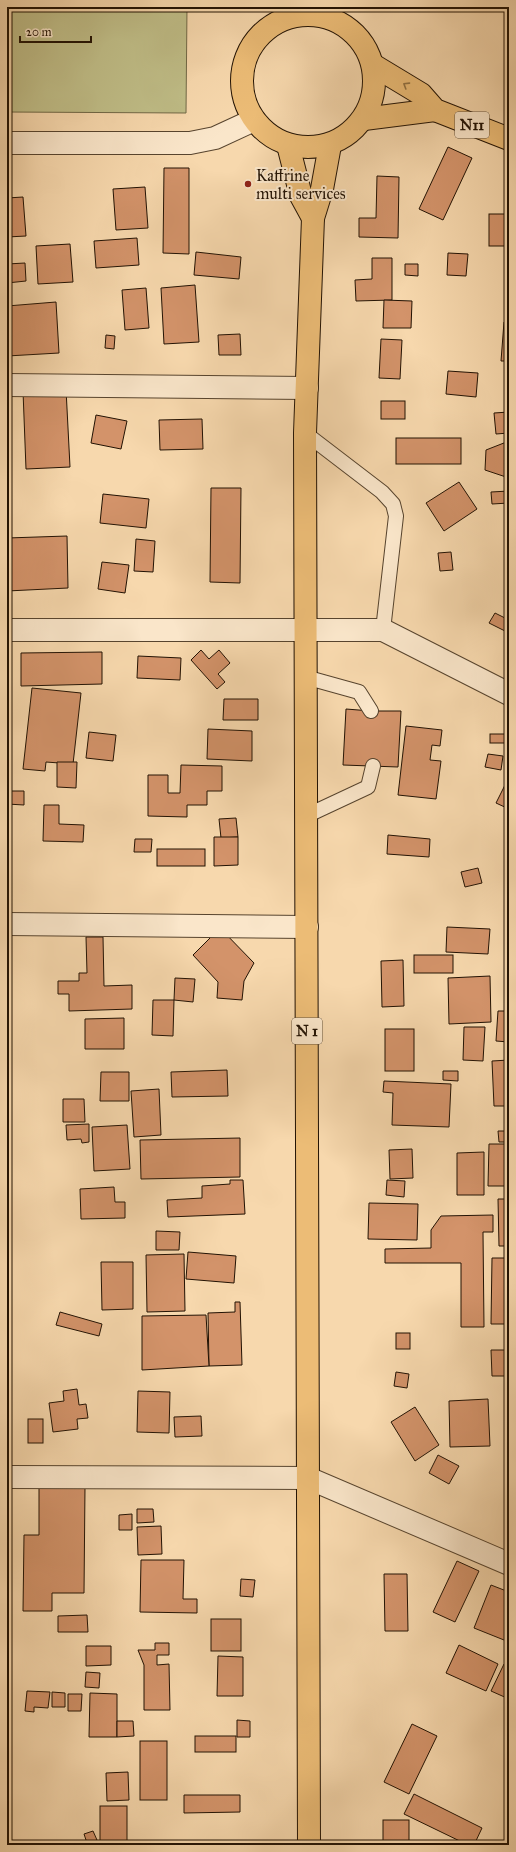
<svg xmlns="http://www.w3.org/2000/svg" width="516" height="1852" viewBox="0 0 516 1852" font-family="'IM FELL Great Primer',serif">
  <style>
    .green { fill: #c0be88; stroke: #716846 }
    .building { fill: #d3936a; stroke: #221203 }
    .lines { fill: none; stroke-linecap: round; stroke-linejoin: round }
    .service-casing { stroke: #57442e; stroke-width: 16 }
    .minor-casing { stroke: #57442e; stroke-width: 24 }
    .primary-casing { stroke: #221203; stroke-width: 24 }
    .trunk-casing { stroke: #221203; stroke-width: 24 }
    .service { stroke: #fae6ca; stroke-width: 14 }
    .minor { stroke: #fae6ca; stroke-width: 22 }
    .primary { stroke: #ecbc76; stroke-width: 22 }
    .trunk { stroke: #ecbc76; stroke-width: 22 }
    .oneway { stroke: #917042 }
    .poi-dot { fill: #8f2418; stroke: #fae6ca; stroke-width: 1.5 }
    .labels { text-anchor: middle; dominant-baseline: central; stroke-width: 4; stroke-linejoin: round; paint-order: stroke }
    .shield { fill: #fae6ca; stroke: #63523f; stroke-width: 1 }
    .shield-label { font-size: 15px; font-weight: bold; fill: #221203 }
    .poi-label { font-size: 16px; fill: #221203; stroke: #fae6ca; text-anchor: start }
  </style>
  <rect width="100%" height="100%" fill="#f7d8ad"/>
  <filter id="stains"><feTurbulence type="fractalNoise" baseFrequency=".005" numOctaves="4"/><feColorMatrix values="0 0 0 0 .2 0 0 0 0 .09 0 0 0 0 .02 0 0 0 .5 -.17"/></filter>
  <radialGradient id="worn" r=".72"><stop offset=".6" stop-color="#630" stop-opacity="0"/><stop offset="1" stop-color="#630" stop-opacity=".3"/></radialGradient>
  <!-- green -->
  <polygon class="green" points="7,7 187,7 186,113 7,112"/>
  <!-- building -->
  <g class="building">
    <polygon points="448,147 472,158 443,220 419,209"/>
    <polygon points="164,168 189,168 189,254 163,253"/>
    <polygon points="377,176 399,177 398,238 359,237 359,218 376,218"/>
    <polygon points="145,187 148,228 116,230 113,189"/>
    <polygon points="23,197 26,236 7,237 7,198"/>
    <rect x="489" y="214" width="20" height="32"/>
    <polygon points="137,238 139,265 96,268 94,241"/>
    <polygon points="70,244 73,282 38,284 36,246"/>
    <polygon points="196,252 241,257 239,279 194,275"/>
    <polygon points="448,253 468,254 466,276 447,275"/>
    <polygon points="372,258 392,258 392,300 356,301 355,280 372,279"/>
    <polygon points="25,263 26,281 7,283 7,264"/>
    <polygon points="405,264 418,264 418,276 405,275"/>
    <polygon points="195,285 199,342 164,344 161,288"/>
    <polygon points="146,288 149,328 125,330 122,290"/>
    <polygon points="384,300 412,301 411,328 383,328"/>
    <polygon points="56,302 59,353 7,356 7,306"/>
    <polygon points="504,322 509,323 509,361 501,361"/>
    <polygon points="240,334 241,355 219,355 218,335"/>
    <polygon points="106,335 115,336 114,349 105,348"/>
    <polygon points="381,339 402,340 400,379 379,378"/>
    <polygon points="448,371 478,373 476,397 446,394"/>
    <polygon points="7,388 9,388 10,408 7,408"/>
    <polygon points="66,389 70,467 26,469 23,391"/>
    <rect x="381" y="401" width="24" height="18"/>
    <polygon points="509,412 509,433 496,434 494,413"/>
    <polygon points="96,415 127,421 121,449 91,443"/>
    <polygon points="202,419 203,449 160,450 159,420"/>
    <rect x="396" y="438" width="65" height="26"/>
    <polygon points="509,441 509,478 485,470 486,450"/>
    <polygon points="459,482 477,509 444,531 426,503"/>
    <polygon points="211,488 241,488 240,583 210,582"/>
    <polygon points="509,491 509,503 492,504 491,492"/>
    <polygon points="103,494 149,499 146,528 100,523"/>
    <polygon points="67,536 68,588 7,591 7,538"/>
    <polygon points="136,539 155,541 153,572 134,571"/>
    <polygon points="451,552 453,570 440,571 438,553"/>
    <polygon points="102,562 129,565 125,593 98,589"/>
    <polygon points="495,613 509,620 509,633 489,623"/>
    <polygon points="201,650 209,659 219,650 230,663 218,674 225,682 217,689 191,660"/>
    <polygon points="102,652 102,684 21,686 21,653"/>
    <polygon points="138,656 181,658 180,680 137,678"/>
    <polygon points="32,688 81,693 73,764 46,762 45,771 23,769"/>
    <polygon points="224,699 258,699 258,720 223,720"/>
    <polygon points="346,709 371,711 401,711 398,767 343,765"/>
    <polygon points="406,726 442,730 440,746 432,745 430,760 441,761 436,799 398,795"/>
    <polygon points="208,729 252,731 252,761 207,759"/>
    <polygon points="89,732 116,735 113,761 86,758"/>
    <rect x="490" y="734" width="15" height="9"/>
    <polygon points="488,754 503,756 501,770 485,767"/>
    <polygon points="57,762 77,762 76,788 57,787"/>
    <polygon points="181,765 222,766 222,791 207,791 207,805 187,805 187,817 148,816 148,775 168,775 168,793 180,793"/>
    <polygon points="509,777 509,809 496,803"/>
    <polygon points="7,791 24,791 24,805 7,804"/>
    <polygon points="44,805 59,805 59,824 84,825 83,842 43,841"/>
    <polygon points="236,818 238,837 221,838 219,819"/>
    <polygon points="388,835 430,839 429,857 387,854"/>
    <polygon points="214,837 238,837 238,865 214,866"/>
    <polygon points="135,839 152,839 151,852 134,852"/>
    <rect x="157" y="849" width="48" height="17"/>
    <polygon points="478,868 482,883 465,887 461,872"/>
    <polygon points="447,927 490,929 488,954 446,952"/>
    <polygon points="220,928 254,963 244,981 242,1000 217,998 218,982 193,955"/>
    <polygon points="86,937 103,937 104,986 132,985 132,1009 69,1011 69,994 58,994 58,981 79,981 79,973 87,973"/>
    <rect x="414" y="955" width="39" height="18"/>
    <polygon points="403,960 404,1006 382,1007 381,961"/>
    <polygon points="490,976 491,1022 449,1024 448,978"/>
    <polygon points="175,978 195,979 193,1002 174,1000"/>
    <polygon points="153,1000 174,1000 173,1036 152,1035"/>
    <polygon points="498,1011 509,1011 509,1042 496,1041"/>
    <polygon points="124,1018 124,1049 85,1049 85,1019"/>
    <polygon points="464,1027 485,1027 483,1061 463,1060"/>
    <rect x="385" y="1029" width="29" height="42"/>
    <polygon points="509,1060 509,1106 494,1106 492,1061"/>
    <polygon points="227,1070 228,1096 172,1097 171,1072"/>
    <polygon points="443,1071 458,1071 458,1081 443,1080"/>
    <polygon points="101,1072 129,1072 129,1101 100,1101"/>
    <polygon points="384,1081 451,1084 449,1127 392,1125 393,1093 383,1092"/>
    <polygon points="159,1089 161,1135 134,1137 131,1091"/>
    <polygon points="63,1099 84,1099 85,1122 63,1122"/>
    <polygon points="89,1124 89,1142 82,1143 81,1139 67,1140 66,1125"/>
    <polygon points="127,1125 130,1169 94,1171 92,1127"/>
    <polygon points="498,1131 509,1131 509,1142 499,1142"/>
    <polygon points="240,1138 240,1177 141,1179 140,1140"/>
    <polygon points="489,1144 509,1144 509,1186 488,1186"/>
    <polygon points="412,1149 413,1178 390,1179 389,1150"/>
    <polygon points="484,1152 484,1195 457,1195 457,1153"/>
    <polygon points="230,1180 243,1180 245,1214 168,1217 167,1200 202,1198 202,1186 230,1184"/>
    <polygon points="387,1180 405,1181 404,1197 386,1195"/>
    <polygon points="114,1187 115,1202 125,1202 125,1218 81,1219 80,1189"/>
    <polygon points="498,1199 509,1199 509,1246 499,1246"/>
    <polygon points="369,1203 418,1204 417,1240 368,1239"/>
    <polygon points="493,1215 493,1232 483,1232 484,1327 461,1327 461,1263 385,1263 385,1249 431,1248 431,1230 441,1216"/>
    <polygon points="156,1231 180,1232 179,1250 156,1250"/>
    <polygon points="188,1252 236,1256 234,1283 186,1279"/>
    <polygon points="184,1254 185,1311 147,1312 146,1255"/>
    <polygon points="492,1258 509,1258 509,1324 491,1324"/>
    <polygon points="101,1262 133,1262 133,1309 102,1310"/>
    <polygon points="235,1302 240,1302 242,1365 209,1366 208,1313 235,1312"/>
    <polygon points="60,1312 102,1324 99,1336 56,1325"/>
    <polygon points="206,1315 209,1366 142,1370 142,1316"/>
    <rect x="396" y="1333" width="14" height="16"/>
    <polygon points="491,1350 509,1350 509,1376 492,1376"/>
    <polygon points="396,1372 409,1374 407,1388 394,1386"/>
    <polygon points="77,1389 79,1405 86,1404 88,1418 77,1419 78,1429 53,1432 49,1403 64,1401 63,1391"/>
    <polygon points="138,1391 170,1392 169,1433 137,1432"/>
    <polygon points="488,1399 490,1446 450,1447 449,1401"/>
    <polygon points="415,1407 439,1445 415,1461 391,1422"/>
    <polygon points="201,1416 202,1436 175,1437 174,1417"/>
    <rect x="28" y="1419" width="15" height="24"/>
    <polygon points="438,1455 459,1466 449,1484 429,1473"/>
    <polygon points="39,1486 85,1487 84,1593 52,1593 52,1611 23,1611 24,1535 39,1535"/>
    <polygon points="137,1509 153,1509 154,1522 137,1523"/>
    <polygon points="132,1514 132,1530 119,1530 119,1515"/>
    <polygon points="161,1526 162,1554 138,1555 137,1527"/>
    <polygon points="141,1560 184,1560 183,1599 197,1599 197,1613 140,1612"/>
    <polygon points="457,1561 479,1571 455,1622 433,1612"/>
    <polygon points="384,1574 407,1574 408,1631 385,1631"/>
    <polygon points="241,1579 255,1580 253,1597 240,1596"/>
    <polygon points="491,1585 509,1592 509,1642 474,1628"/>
    <polygon points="87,1615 88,1632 58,1632 58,1616"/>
    <rect x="211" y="1619" width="30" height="32"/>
    <polygon points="155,1643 169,1643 169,1655 157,1655 157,1665 169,1664 170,1710 144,1710 144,1665 138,1650 155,1650"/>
    <polygon points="459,1645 498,1664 486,1691 446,1673"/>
    <polygon points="86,1646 111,1646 111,1665 86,1666"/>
    <polygon points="218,1656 243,1657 243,1696 217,1696"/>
    <polygon points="504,1664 509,1667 509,1699 491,1691"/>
    <polygon points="86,1672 100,1673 99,1688 85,1687"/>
    <polygon points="27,1691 50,1692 48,1708 34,1707 34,1712 25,1711"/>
    <polygon points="52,1692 65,1693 65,1707 52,1707"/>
    <polygon points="90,1693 117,1694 117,1737 89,1737"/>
    <polygon points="68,1694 82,1694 81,1711 68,1711"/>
    <polygon points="237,1720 250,1721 250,1737 237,1737"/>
    <polygon points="117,1721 133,1721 134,1736 117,1737"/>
    <polygon points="412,1724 437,1736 409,1794 384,1782"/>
    <rect x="195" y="1736" width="41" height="16"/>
    <rect x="140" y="1741" width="27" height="59"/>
    <polygon points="128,1772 129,1800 107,1801 106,1773"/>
    <polygon points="414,1794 482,1828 474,1845 468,1845 404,1814"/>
    <polygon points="184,1795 240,1795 240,1812 184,1813"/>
    <rect x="100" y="1806" width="27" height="39"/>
    <rect x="383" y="1820" width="26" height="25"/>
    <polygon points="93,1831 97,1840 87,1843 84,1834"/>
  </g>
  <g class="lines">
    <!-- service casing -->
    <g class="service-casing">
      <g id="service">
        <polyline points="305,433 382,492 393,504 396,516 383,630"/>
        <polyline points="305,677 359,692 371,711"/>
        <polyline points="306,816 368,787 373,766"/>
      </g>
    </g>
    <!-- minor casing -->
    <g class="minor-casing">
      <g id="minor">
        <polyline points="7,143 190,143 215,138 254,120"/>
        <polyline points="7,385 307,388"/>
        <polyline points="7,630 383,630 509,694"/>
        <polyline points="7,924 307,927"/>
        <polyline points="7,1477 308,1478 509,1564"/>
      </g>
    </g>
    <!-- primary casing -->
    <g class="primary-casing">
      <g id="primary">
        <polyline points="373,65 421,94 435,110 509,139"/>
        <polyline points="364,119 435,110"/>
      </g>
    </g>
    <!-- trunk casing -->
    <g class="trunk-casing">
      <g id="trunk">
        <circle cx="308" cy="81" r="66"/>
        <polyline points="288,145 301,196 313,218"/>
        <polyline points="309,1845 305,433 313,218 322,189 330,145"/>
      </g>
    </g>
    <!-- service -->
    <use href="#service" class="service"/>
    <!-- minor -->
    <use href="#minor" class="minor"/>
    <!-- primary -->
    <use href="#primary" class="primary"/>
    <!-- trunk -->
    <use href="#trunk" class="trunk"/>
  </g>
  <!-- one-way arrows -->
  <defs><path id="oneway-chevron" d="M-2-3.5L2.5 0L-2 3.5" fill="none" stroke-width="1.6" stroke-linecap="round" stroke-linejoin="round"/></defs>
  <use class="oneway" href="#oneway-chevron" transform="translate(406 85) rotate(-148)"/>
  <!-- markers -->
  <circle class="poi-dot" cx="248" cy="184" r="4"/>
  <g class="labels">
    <!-- shield labels -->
    <g class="shield">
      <rect x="455" y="112" width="34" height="26" rx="3"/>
      <rect x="292" y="1018" width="30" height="26" rx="3"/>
    </g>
    <g class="shield-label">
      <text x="472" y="125">N11</text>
      <text x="307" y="1031">N 1</text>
    </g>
    <!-- poi labels -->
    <g class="poi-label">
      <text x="256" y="175">Kaffrine<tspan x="256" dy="18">multi services</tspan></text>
    </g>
  </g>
  <!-- margin -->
  <rect width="516" height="1852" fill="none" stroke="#f7d8ad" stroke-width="24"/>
  <rect x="8" y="8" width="500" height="1836" fill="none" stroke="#221203" stroke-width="2"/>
  <rect x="12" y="12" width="492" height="1828" fill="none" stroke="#221203"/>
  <!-- scale -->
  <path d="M20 36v6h71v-6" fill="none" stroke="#221203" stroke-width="2"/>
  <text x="26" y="36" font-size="12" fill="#221203" stroke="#fae6ca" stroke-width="3" paint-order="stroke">20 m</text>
  <rect width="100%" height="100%" filter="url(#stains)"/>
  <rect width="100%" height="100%" fill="url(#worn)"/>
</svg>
